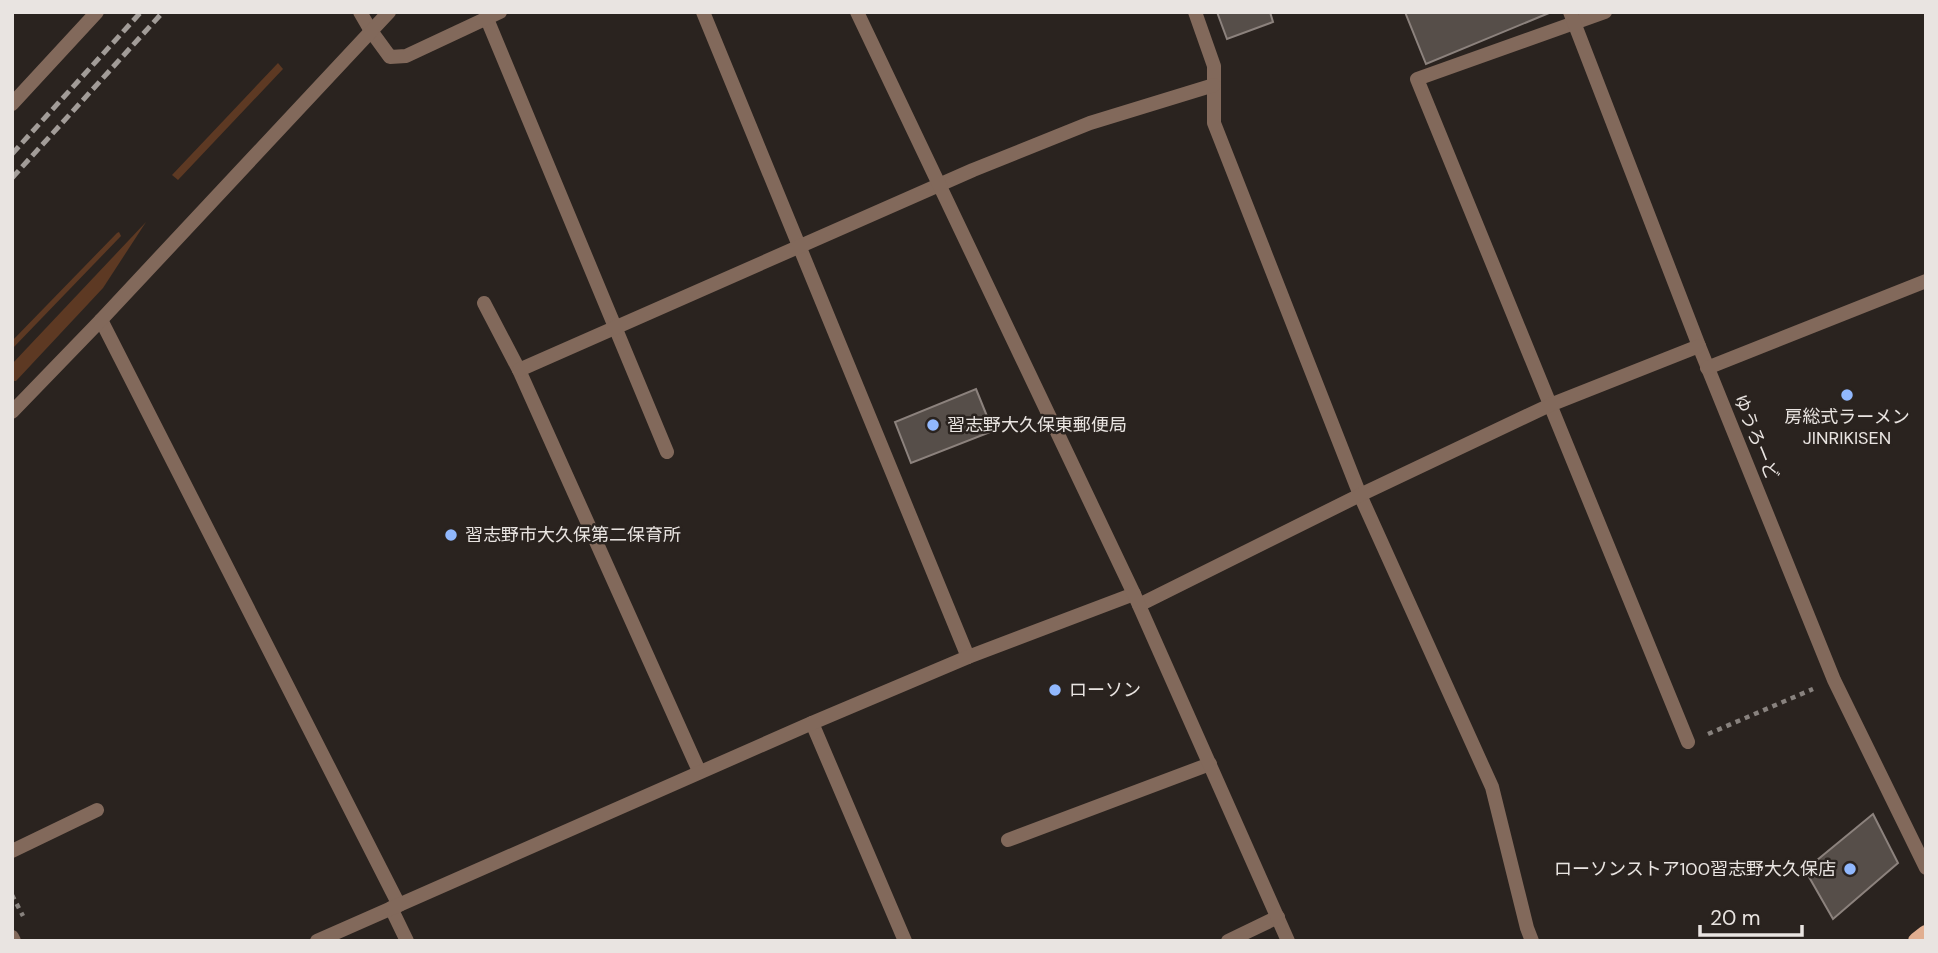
<svg xmlns="http://www.w3.org/2000/svg" width="1938" height="953" viewBox="0 0 1938 953" font-family="'DM Sans','Noto Sans JP',sans-serif">
  <style>
    .green { fill: #5d3923 }
    .building { fill: #564e49; stroke: #8c827d; stroke-width: 2 }
    .lines { fill: none; stroke-linecap: round; stroke-linejoin: round }
    .path { stroke: #88827e; stroke-width: 4.5; stroke-dasharray: 5 5; stroke-linecap: butt }
    .service { stroke: #82695b; stroke-width: 14 }
    .minor { stroke: #82695b; stroke-width: 14 }
    .tertiary { stroke: #82695b; stroke-width: 14 }
    .primary { stroke: #e1ae90; stroke-width: 18 }
    .rail { stroke: #a29c98; stroke-width: 5; stroke-dasharray: 10 5; stroke-linecap: butt }
    .poi-dot { fill: #91b8fd; stroke: #2a231f; stroke-width: 2.5 }
    .labels { text-anchor: middle; dominant-baseline: central; stroke-width: 5; stroke-linejoin: round; paint-order: stroke }
    .poi-label { font-size: 18px; fill: #e9e4e1; stroke: #2a231f; text-anchor: start }
    .street-label { font-size: 18px; fill: #e9e4e1; stroke: #2a231f }
  </style>
  <rect width="100%" height="100%" fill="#2a231f"/>
  <!-- green -->
  <g class="green">
    <polygon points="278,63 283,69 178,180 172,175"/>
    <polygon points="146,222 103,288 16,381 12,381 12,364"/>
    <polygon points="119,232 121,236 12,349 12,341 117,233"/>
  </g>
  <!-- building -->
  <g class="building">
    <polygon points="1217,12 1270,12 1273,22 1227,39"/>
    <polygon points="1405,12 1549,12 1549,13 1426,64"/>
    <polygon points="976,389 993,431 911,463 895,422"/>
    <polygon points="1873,814 1898,863 1833,919 1805,870"/>
  </g>
  <g class="lines">
    <!-- path -->
    <g class="path">
      <polyline points="1708,734 1813,689"/>
      <polyline points="12,895 23,916"/>
    </g>
    <!-- service -->
    <polyline class="service" points="1605,12 1417,79 1688,742"/>
    <!-- minor -->
    <g class="minor">
      <polyline points="703,12 968,657"/>
      <polyline points="1195,12 1214,66 1214,123 1360,495 1492,787 1527,928 1532,941"/>
      <polyline points="1570,12 1699,346 1834,680 1926,868"/>
      <polyline points="487,19 667,452"/>
      <polyline points="371,31 390,57 406,56 500,12"/>
      <polyline points="12,104 97,12"/>
      <polyline points="484,303 519,370 699,771"/>
      <polyline points="101,320 399,905"/>
      <polyline points="1707,368 1926,281"/>
      <polyline points="519,370 973,170 1090,123 1214,85"/>
      <polyline points="1139,605 1360,495 1550,405 1699,346"/>
      <polyline points="812,723 905,941"/>
      <polyline points="1008,840 1210,764"/>
      <polyline points="12,851 97,810"/>
      <polyline points="391,908 407,941"/>
      <polyline points="317,941 812,723 968,657 1134,594"/>
      <polyline points="1228,941 1278,917"/>
    </g>
    <!-- tertiary -->
    <g class="tertiary">
      <polyline points="360,12 371,31"/>
      <polyline points="857,12 1134,594 1288,941"/>
      <polyline points="12,412 101,320 389,12"/>
      <polyline points="12,937 14,941"/>
    </g>
    <!-- primary -->
    <polyline class="primary" points="1917,941 1926,934"/>
    <!-- rail -->
    <g class="rail">
      <polyline points="12,154 141,12"/>
      <polyline points="12,178 163,12"/>
    </g>
  </g>
  <!-- markers -->
  <g class="poi-dot">
    <circle cx="1847" cy="395" r="7"/>
    <circle cx="933" cy="425" r="7"/>
    <circle cx="451" cy="535" r="7"/>
    <circle cx="1055" cy="690" r="7"/>
    <circle cx="1850" cy="869" r="7"/>
  </g>
  <g class="labels">
    <!-- poi labels -->
    <g class="poi-label">
      <text x="1847" y="417" text-anchor="middle">房総式ラーメン<tspan x="1847" dy="21">JINRIKISEN</tspan></text>
      <text x="947" y="425">習志野大久保東郵便局</text>
      <text x="465" y="535">習志野市大久保第二保育所</text>
      <text x="1069" y="690">ローソン</text>
      <text x="1836" y="869" text-anchor="end">ローソンストア100習志野大久保店</text>
    </g>
    <!-- street labels -->
    <g class="street-label">
      <text transform="translate(1756 437) rotate(68)">ゆうろーど</text>
    </g>
  </g>
  <!-- border -->
  <rect width="1938" height="953" fill="none" stroke="#e9e4e1" stroke-width="28"/>
  <!-- scale -->
  <path d="M1700 925v10h102v-10" fill="none" stroke="#e9e4e1" stroke-width="3.5"/>
  <text x="1710" y="925" font-size="21" fill="#e9e4e1" stroke="#2a231f" stroke-width="5" paint-order="stroke">20 m</text>
</svg>
